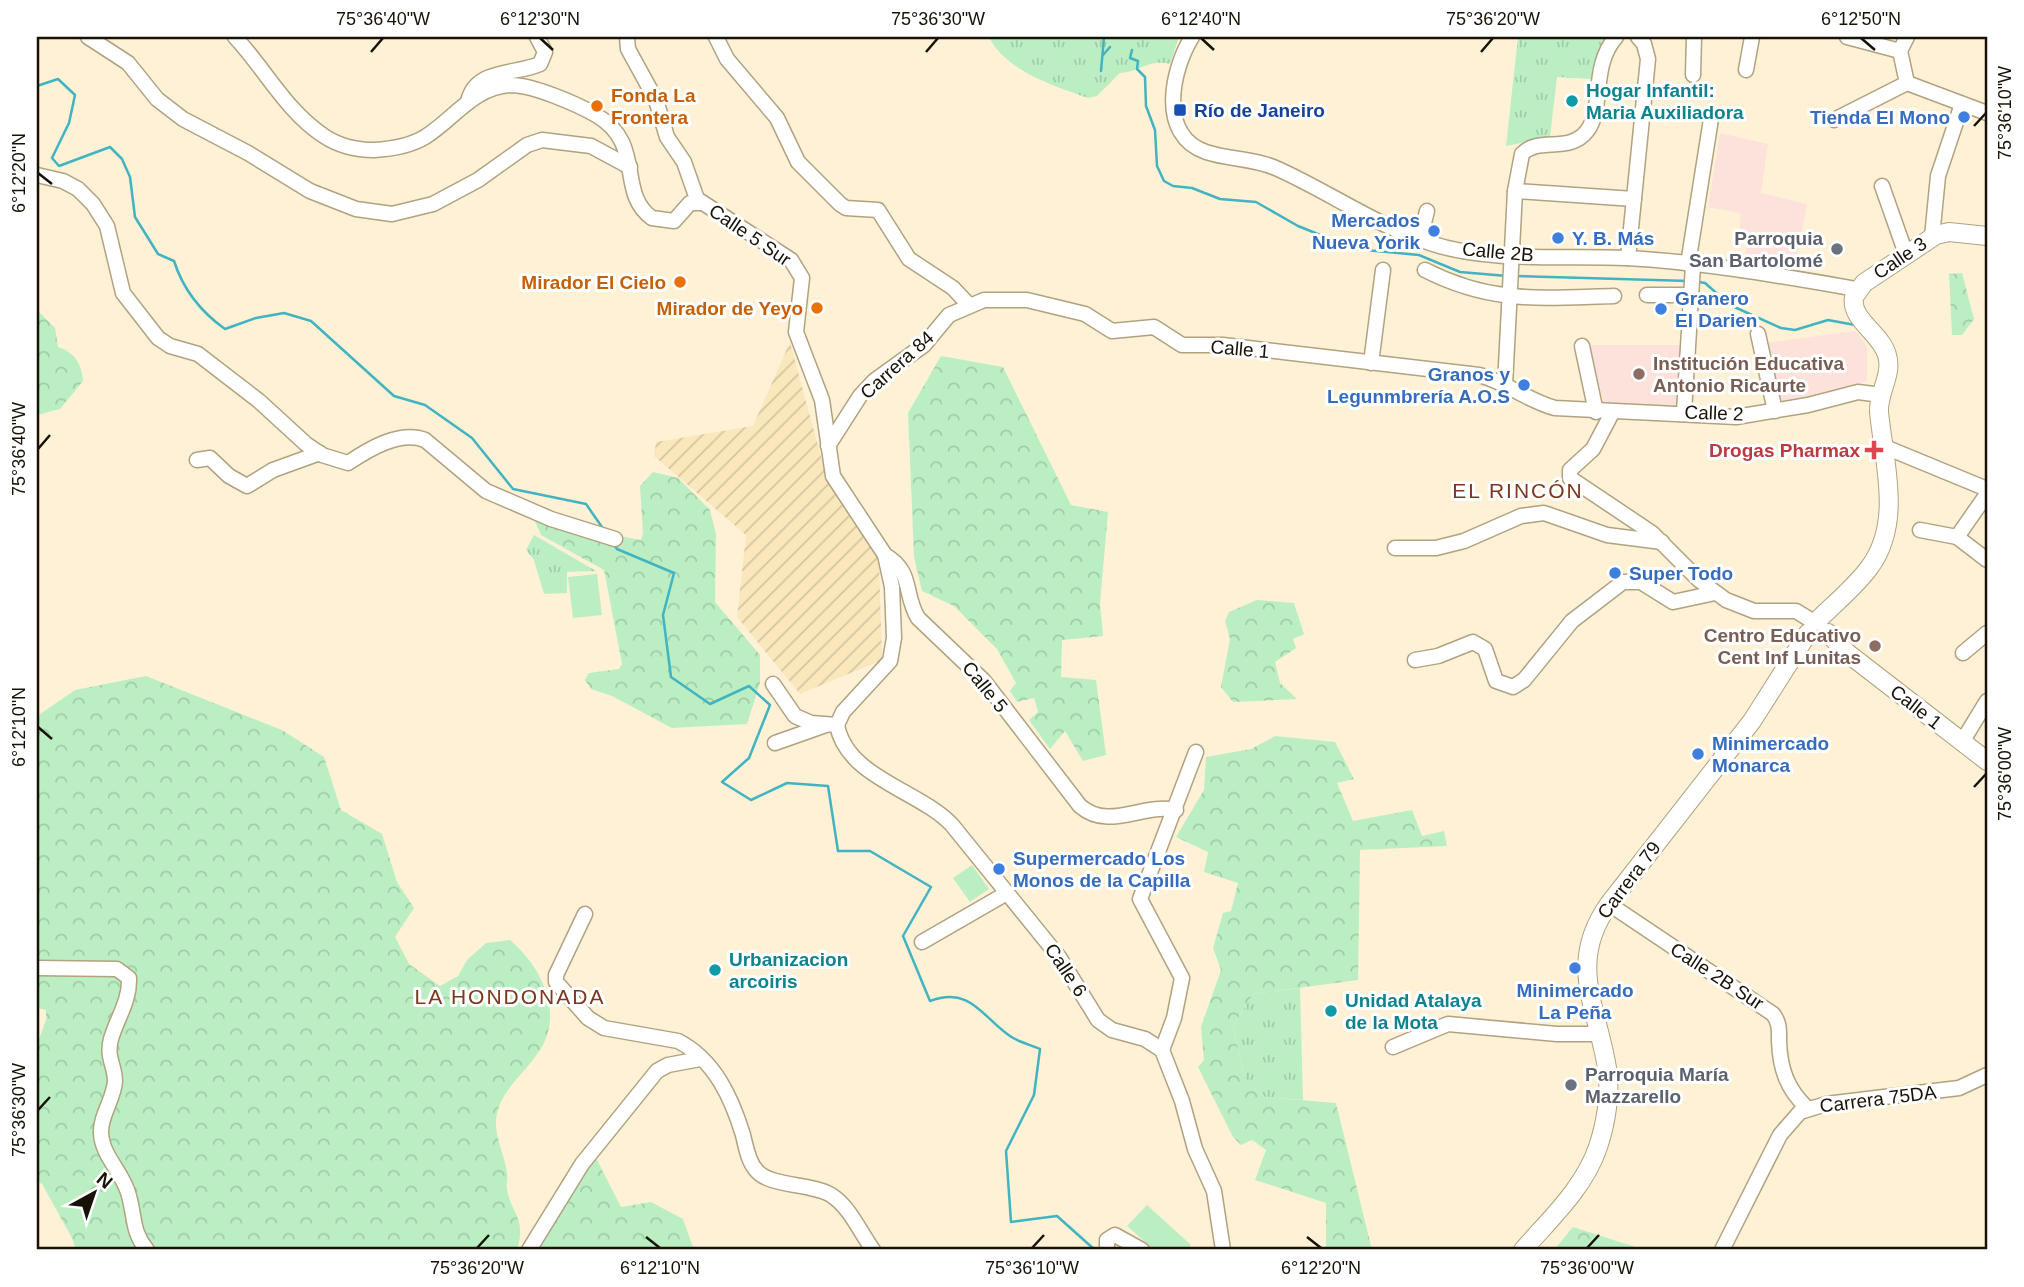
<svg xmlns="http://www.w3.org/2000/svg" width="2024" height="1287" viewBox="0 0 2024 1287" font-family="Arial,sans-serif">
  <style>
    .industrial { fill: url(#industrial-furrows) }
    .education { fill: #fce2db }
    .grass { fill: url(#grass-tufts) }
    .forest { fill: url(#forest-crowns) }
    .garden { fill: #bbefc3 }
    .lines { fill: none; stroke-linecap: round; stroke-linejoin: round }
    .stream { stroke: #41b3c1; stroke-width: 2.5 }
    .minor-casing { stroke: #b1a280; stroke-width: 17 }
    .major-casing { stroke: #b1a280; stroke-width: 20 }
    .minor { stroke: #fff; stroke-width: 14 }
    .major { stroke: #fff; stroke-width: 18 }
    .ticks { fill: none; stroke: #181206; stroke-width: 2.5 }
    .culture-dot { fill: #0f9aa8; stroke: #fff; stroke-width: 2.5 }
    .food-dot { fill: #e8710a; stroke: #fff; stroke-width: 2.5 }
    .transit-dot { fill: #1a4fb4; stroke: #fff; stroke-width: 2.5 }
    .shop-dot { fill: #3f7fe0; stroke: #fff; stroke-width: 2.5 }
    .worship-dot { fill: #6b7280; stroke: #fff; stroke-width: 2.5 }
    .education-dot { fill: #8d6e63; stroke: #fff; stroke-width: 2.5 }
    .health-dot { fill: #e0444e; stroke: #fff; stroke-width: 2.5 }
    .labels { text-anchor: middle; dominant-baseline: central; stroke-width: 6; stroke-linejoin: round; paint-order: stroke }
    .culture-label { font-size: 19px; font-weight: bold; fill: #0d838f; stroke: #fff; text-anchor: start }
    .food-label { font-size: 19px; font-weight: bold; fill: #c56008; stroke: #fff; text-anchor: end }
    .transit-label { font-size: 19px; font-weight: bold; fill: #164399; stroke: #fff; text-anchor: start }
    .shop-label { font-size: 19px; font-weight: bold; fill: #366cbe; stroke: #fff; text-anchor: start }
    .street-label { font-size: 19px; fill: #181206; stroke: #fff }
    .worship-label { font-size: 19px; font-weight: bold; fill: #5b616d; stroke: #fff; text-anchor: end }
    .education-label { font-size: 19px; font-weight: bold; fill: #785e54; stroke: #fff; text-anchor: start }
    .health-label { font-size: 19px; font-weight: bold; fill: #be3a42; stroke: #fff; text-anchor: end }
    .neighbourhood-label { font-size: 21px; letter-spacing: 2px; fill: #7b381e; stroke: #fff }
    .neatline { fill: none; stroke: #181206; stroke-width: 2.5 }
    .ticks-label { font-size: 18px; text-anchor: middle; fill: #181206 }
  </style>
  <defs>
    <pattern id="industrial-furrows" width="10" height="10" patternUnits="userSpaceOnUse" patternTransform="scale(1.75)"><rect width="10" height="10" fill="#fae7bc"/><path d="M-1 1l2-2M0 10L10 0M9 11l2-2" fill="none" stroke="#d6c5a0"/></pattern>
    <pattern id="grass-tufts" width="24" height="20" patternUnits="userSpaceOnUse" patternTransform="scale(1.75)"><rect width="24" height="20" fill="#bbefc3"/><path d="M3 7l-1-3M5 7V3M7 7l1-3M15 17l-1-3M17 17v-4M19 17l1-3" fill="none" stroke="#a0cca6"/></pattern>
    <pattern id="forest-crowns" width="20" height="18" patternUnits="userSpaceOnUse" patternTransform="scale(1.75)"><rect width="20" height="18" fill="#bbefc3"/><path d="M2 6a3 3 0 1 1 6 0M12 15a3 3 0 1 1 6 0" fill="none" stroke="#a0cca6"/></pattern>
  </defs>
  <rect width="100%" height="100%" fill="#fef1d5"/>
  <!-- industrial -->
  <polygon class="industrial" points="790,342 824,468 879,560 882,660 800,694 737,617 746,535 654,456 656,442 753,426"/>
  <!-- education -->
  <g class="education">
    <polygon points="1720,133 1768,144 1761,193 1807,204 1794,273 1743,267 1748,238 1740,235 1740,213 1708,207"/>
    <polygon points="1856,331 1867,347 1867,381 1779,403 1765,343"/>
    <polygon points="1589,345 1683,345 1678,406 1604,404"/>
  </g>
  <!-- grass -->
  <g class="grass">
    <path d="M989,37H1179L1170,64C1147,59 1141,72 1120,73L1097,96L1088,98C1054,86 1006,71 989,37Z"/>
    <polygon points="1518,37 1614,37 1592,79 1557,77 1550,137 1506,146"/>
    <polygon points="534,535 596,571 567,572 567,593 544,594 534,560 526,550"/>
    <polygon points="1300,988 1303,1100 1265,1097 1245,1081 1233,1026 1253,994"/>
  </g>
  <!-- forest -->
  <g class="forest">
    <polygon points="1962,273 1974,319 1962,335 1952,335 1949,274"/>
    <path d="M37,310L55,328L58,347C74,352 82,364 83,381L60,409L37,415Z"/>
    <polygon points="941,356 1003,367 1071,505 1108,512 1100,603 1103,636 1062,640 1061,677 1096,680 1106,755 1083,761 1065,731 1050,749 1029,720 1038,712 1034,698 1017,702 1010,691 1016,683 997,649 954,606 922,591 914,557 908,413"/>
    <polygon points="653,472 678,478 710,510 716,534 715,602 760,655 760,683 747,724 672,728 612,696 591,689 585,680 589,673 619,669 622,664 604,570 541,535 534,519 537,517 561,525 641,540 643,533 640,486"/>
    <polygon points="1257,600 1294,603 1304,634 1293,639 1296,648 1275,662 1280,683 1297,699 1233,702 1221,687 1230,639 1225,621 1229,612"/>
    <path d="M146,676L282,730L324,757L341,810L382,834L397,882L414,908L395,937L409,964L440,986L458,976L467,960L486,943L510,940C527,955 539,971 546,992C568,1061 494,1074 496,1126C497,1142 505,1157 507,1173C508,1178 506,1184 507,1189C511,1215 527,1217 517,1250H76L72,1238L42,1184L37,1181V1045L46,1020V1010L37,1008V721L40,714L75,690Z"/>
    <polygon points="1275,736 1335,742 1354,779 1337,783 1353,821 1412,810 1422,836 1444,831 1447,846 1360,850 1358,980 1253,994 1233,1026 1245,1081 1265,1097 1336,1103 1372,1250 1326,1250 1326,1203 1255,1180 1266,1150 1252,1140 1241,1145 1233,1137 1198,1067 1204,1060 1201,1027 1221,970 1213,948 1223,913 1231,911 1238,883 1204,872 1208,852 1176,837 1204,790 1206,757 1251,749"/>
    <polygon points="595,1156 621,1207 651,1202 683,1219 694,1250 535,1250"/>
    <polygon points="1573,1227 1645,1250 1554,1250"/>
  </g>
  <!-- garden -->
  <g class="garden">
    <polygon points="597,574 602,615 573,618 568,577"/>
    <polygon points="972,865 989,889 970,902 953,878"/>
    <polygon points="1147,1205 1191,1245 1187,1250 1154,1250 1127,1226"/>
  </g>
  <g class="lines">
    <!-- stream -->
    <g class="stream">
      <polyline points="1132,50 1130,58 1138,61 1137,69 1145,77 1146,106 1155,130 1157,166 1164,181 1173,186 1192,188 1220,199 1256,202 1298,226 1355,249 1419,255 1460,272 1507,276"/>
      <polyline points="1103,55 1110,47"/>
      <polyline points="1101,71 1104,37"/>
      <path d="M37,86L58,79L75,95L69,123L52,158L59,166L110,147L122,159L130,177L135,217L158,254L174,261C183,289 201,312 225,329L256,318L284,313L311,321L394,396L425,405L472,438L513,489L586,504L604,530"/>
      <polyline points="1517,276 1689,281"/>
      <polyline points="1699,282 1705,283 1730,305 1781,328 1795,330 1828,320 1855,325"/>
      <path d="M614,544L617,549L674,573L663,615L671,677L710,704L749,686L770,705L749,758L722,782L751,800L787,783L828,786L838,851H870L931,887L903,936L930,1001C971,986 982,1017 1010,1036C1018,1042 1031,1045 1040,1049L1034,1095L1006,1151L1011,1222L1057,1216L1095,1250"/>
    </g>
    <!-- minor casing -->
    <g class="minor-casing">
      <g id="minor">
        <polyline points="88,37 128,63 157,99 183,119 248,153 310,191 356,209 392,214 433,204 478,180 527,145 542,140 591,146 630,167"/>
        <path d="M235,37C265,69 286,111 324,136C339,146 356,150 374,150C392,149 410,146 425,137C454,119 473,87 511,85C533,85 577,104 596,115C646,144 616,192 652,218L674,221L690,203H701"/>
        <polyline points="627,37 628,49 656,100 667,137 684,162 697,199 791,260 802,278 796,332 822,400 833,476 885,555 892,587 894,638 890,661 843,712 837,725"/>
        <polyline points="716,37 727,59 777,118 798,162 840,204 846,208 878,210 909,259 953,288 969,305"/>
        <path d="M1192,37C1172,69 1157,135 1206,152C1230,160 1254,158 1278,169C1329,192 1377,226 1430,243C1489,263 1564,255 1626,258C1703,262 1781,276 1857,289"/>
        <polyline points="1847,37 1900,51"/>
        <polyline points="1746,70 1752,37"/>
        <polyline points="1693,75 1694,37"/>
        <polyline points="1907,83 1987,113"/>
        <path d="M468,102C475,68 515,75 540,64L545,52L537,37"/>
        <polyline points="1834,120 1907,83 1900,51 1907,37"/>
        <path d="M37,175L63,181L78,189L93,204L107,226L123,293L158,338L170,346L198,354L259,401L306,444L322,455L348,463C369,449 400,430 425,440L486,491L551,519L615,539"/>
        <polyline points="1882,186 1906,254"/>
        <polyline points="1515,191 1634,199"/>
        <polyline points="1932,237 1938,176 1962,104"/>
        <polyline points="1420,239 1427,211"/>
        <polyline points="1628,258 1648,59 1644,44 1638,37"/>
        <polyline points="1688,264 1711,119"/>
        <path d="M1425,270C1492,304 1540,298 1614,296"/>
        <polyline points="1647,295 1691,295"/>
        <polyline points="1758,334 1775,411"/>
        <polyline points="1582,346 1596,412"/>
        <polyline points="1371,363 1383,270"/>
        <path d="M1505,385L1515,191L1522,154C1539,136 1569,154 1587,131C1605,107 1590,67 1616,37"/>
        <polyline points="1684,412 1693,265"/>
        <polyline points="1612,413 1593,449 1570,470 1570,478 1652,533 1699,580 1726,600 1754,611 1796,611 1814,622"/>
        <path d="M828,446L860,396L874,381L924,345L949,315L984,300H1027L1085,314L1112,331L1154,327L1182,345H1223L1479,375C1506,382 1528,401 1555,408L1736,417L1808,405L1858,392L1881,395"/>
        <polyline points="1885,447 1987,489"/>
        <polyline points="197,460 210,458 229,476 247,486 273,470 320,453"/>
        <polyline points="1920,530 1957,537 1987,560"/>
        <polyline points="1957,537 1987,494"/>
        <polyline points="1395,548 1436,548 1464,541 1521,516 1544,513 1607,535 1662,542"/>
        <path d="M885,555C914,572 903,593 918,618L984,681L1080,806C1109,831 1142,803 1176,810"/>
        <polyline points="1963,653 1987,633"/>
        <polyline points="1415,660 1438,656 1473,642 1485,649 1496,681 1513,687 1524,680 1572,621 1623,582 1641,582 1673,602 1715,593"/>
        <polyline points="773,684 795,716 811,723 837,725"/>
        <path d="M837,725C847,778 919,790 952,825L1059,957L1098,1020L1112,1030L1145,1039L1162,1050L1182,1101L1195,1149L1214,1191L1223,1250"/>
        <polyline points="1962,742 1987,701"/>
        <polyline points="775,743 826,725"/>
        <path d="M1609,904L1773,1014C1780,1023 1779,1031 1779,1041C1780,1069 1787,1089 1807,1108"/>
        <path d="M585,914L556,975V982L588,1018L604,1028L678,1041C715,1060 732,1099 743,1135C746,1147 748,1161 756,1170C769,1187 811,1183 831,1195C850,1207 860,1232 873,1250"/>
        <polyline points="922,942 1007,893"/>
        <path d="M37,968L117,969L129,978C130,1001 117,1018 111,1039C106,1057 115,1066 115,1081C114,1099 100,1116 101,1133C102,1157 124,1173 129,1196C135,1217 132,1232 147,1250"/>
        <polyline points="1393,1047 1448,1024 1557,1034 1599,1034"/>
        <polyline points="1162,1050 1174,1018 1182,978 1140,899 1196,752"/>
        <polyline points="529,1250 582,1164 657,1071 668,1065 700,1059"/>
        <polyline points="1107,1250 1107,1240 1115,1235 1142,1250"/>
        <polyline points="1722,1250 1780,1135 1800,1112 1826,1104 1959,1088 1987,1075"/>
      </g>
    </g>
    <!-- major casing -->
    <g class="major-casing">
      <g id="major">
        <path d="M1817,621C1834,604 1855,587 1869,568C1903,523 1884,463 1879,412C1878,392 1893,375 1887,355C1881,333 1850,320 1854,297L1864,283L1936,235L1949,232L1987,236"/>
        <polyline points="1828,633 1846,652 1987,761"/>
        <path d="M1523,1250C1551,1218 1584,1188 1598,1147C1606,1123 1611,1093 1607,1068C1597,1006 1567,963 1609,904L1752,721L1808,633"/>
      </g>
    </g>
    <!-- minor -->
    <use href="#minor" class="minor"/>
    <!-- major -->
    <use href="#major" class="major"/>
  </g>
  <!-- ticks -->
  <path class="ticks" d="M540,38L553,50M1201,38L1214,50M1861,38L1875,50M371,52L383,38M926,52L938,38M1481,52L1493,38M1974,126L1986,113M38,173L52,184M38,449L50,435M38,727L52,739M1974,787L1986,774M38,1110L50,1097M646,1237L660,1248M1307,1237L1321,1248M477,1248L489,1235M1032,1248L1044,1235M1587,1248L1599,1235"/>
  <!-- markers -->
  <g class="culture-dot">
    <circle cx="1572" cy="101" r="7"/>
    <circle cx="715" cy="970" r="7"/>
    <circle cx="1331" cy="1011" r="7"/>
  </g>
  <g class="food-dot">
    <circle cx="597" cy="106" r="7"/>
    <circle cx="680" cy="282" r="7"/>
    <circle cx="817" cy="308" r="7"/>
  </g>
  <rect class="transit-dot" x="1173" y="103" width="14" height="14" rx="3.5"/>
  <g class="shop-dot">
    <circle cx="1964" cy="117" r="7"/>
    <circle cx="1434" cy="231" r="7"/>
    <circle cx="1558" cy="238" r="7"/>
    <circle cx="1661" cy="309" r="7"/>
    <circle cx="1524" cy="385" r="7"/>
    <circle cx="1615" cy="573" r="7"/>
    <circle cx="1698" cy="754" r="7"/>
    <circle cx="999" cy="869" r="7"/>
    <circle cx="1575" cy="968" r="7"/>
  </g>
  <g class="worship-dot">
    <circle cx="1837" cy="249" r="7"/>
    <circle cx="1571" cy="1085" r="7"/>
  </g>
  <g class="education-dot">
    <circle cx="1639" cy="374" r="7"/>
    <circle cx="1875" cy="646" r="7"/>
  </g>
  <path class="health-dot" d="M1870.5 439.5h7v7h7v7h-7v7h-7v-7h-7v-7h7z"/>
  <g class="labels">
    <!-- culture labels -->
    <g class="culture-label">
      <text x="1586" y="90">Hogar Infantil:<tspan x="1586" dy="22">Maria Auxiliadora</tspan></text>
      <text x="729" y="959">Urbanizacion<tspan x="729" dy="22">arcoiris</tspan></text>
      <text x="1345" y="1000">Unidad Atalaya<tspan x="1345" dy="22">de la Mota</tspan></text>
    </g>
    <!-- food labels -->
    <g class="food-label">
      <text x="611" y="95" text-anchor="start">Fonda La<tspan x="611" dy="22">Frontera</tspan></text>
      <text x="666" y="282">Mirador El Cielo</text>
      <text x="803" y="308">Mirador de Yeyo</text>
    </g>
    <!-- transit labels -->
    <g class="transit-label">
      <text x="1194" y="110">Río de Janeiro</text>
    </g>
    <!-- shop labels -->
    <g class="shop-label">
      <text x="1950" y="117" text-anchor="end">Tienda El Mono</text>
      <text x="1420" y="220" text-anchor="end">Mercados<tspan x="1420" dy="22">Nueva Yorik</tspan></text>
      <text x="1572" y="238">Y. B. Más</text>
      <text x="1675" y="298">Granero<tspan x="1675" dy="22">El Darien</tspan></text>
      <text x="1510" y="374" text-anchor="end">Granos y<tspan x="1510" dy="22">Legunmbrería A.O.S</tspan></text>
      <text x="1629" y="573">Super Todo</text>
      <text x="1712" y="743">Minimercado<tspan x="1712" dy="22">Monarca</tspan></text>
      <text x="1013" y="858">Supermercado Los<tspan x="1013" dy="22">Monos de la Capilla</tspan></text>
      <text x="1575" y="990" text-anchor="middle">Minimercado<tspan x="1575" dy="22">La Peña</tspan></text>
    </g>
    <!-- street labels -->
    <g class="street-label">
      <text transform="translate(750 235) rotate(34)">Calle 5 Sur</text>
      <text transform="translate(1498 252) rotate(5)">Calle 2B</text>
      <text transform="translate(1900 258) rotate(-34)">Calle 3</text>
      <text transform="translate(1240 349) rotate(5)">Calle 1</text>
      <text transform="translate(897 365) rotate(-42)">Carrera 84</text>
      <text transform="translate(1714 413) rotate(2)">Calle 2</text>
      <text transform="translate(985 687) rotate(51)">Calle 5</text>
      <text transform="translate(1916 707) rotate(38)">Calle 1</text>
      <text transform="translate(1629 880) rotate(-53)">Carrera 79</text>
      <text transform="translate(1066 970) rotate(56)">Calle 6</text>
      <text transform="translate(1717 976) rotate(33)">Calle 2B Sur</text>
      <text transform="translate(1878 1099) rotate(-7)">Carrera 75DA</text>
    </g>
    <!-- worship labels -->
    <g class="worship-label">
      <text x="1823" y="238">Parroquia<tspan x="1823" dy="22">San Bartolomé</tspan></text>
      <text x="1585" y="1074" text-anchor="start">Parroquia María<tspan x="1585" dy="22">Mazzarello</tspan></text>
    </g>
    <!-- education labels -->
    <g class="education-label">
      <text x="1653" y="363">Institución Educativa<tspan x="1653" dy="22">Antonio Ricaurte</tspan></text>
      <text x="1861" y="635" text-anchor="end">Centro Educativo<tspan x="1861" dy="22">Cent Inf Lunitas</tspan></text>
    </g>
    <!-- health labels -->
    <g class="health-label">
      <text x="1860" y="450">Drogas Pharmax</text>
    </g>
    <!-- neighbourhood labels -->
    <g class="neighbourhood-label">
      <text x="1518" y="490">EL RINCÓN</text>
      <text x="510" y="996">LA HONDONADA</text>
    </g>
  </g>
  <!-- border -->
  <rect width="2024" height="1287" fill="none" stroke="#ffffff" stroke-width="77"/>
  <!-- north arrow -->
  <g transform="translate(94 1193) rotate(40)" stroke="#ffffff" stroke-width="5" paint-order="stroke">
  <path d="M0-5L12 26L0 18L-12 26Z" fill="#181206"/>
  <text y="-10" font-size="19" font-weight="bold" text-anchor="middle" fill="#181206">N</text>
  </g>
  <rect x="38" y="38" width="1948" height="1210" class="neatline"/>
  <g class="ticks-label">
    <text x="383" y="25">75°36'40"W</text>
    <text x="540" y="25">6°12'30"N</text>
    <text x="938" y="25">75°36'30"W</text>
    <text x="1201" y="25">6°12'40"N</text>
    <text x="1493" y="25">75°36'20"W</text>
    <text x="1861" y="25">6°12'50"N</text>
    <text transform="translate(2005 113) rotate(-90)" y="6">75°36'10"W</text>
    <text transform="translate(19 173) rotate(-90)" y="6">6°12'20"N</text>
    <text transform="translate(19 449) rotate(-90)" y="6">75°36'40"W</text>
    <text transform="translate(19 727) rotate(-90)" y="6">6°12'10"N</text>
    <text transform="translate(2005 774) rotate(-90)" y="6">75°36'00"W</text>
    <text transform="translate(19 1110) rotate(-90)" y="6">75°36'30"W</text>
    <text x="477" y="1274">75°36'20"W</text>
    <text x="660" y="1274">6°12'10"N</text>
    <text x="1032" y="1274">75°36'10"W</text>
    <text x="1321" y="1274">6°12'20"N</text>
    <text x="1587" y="1274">75°36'00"W</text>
  </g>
</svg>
